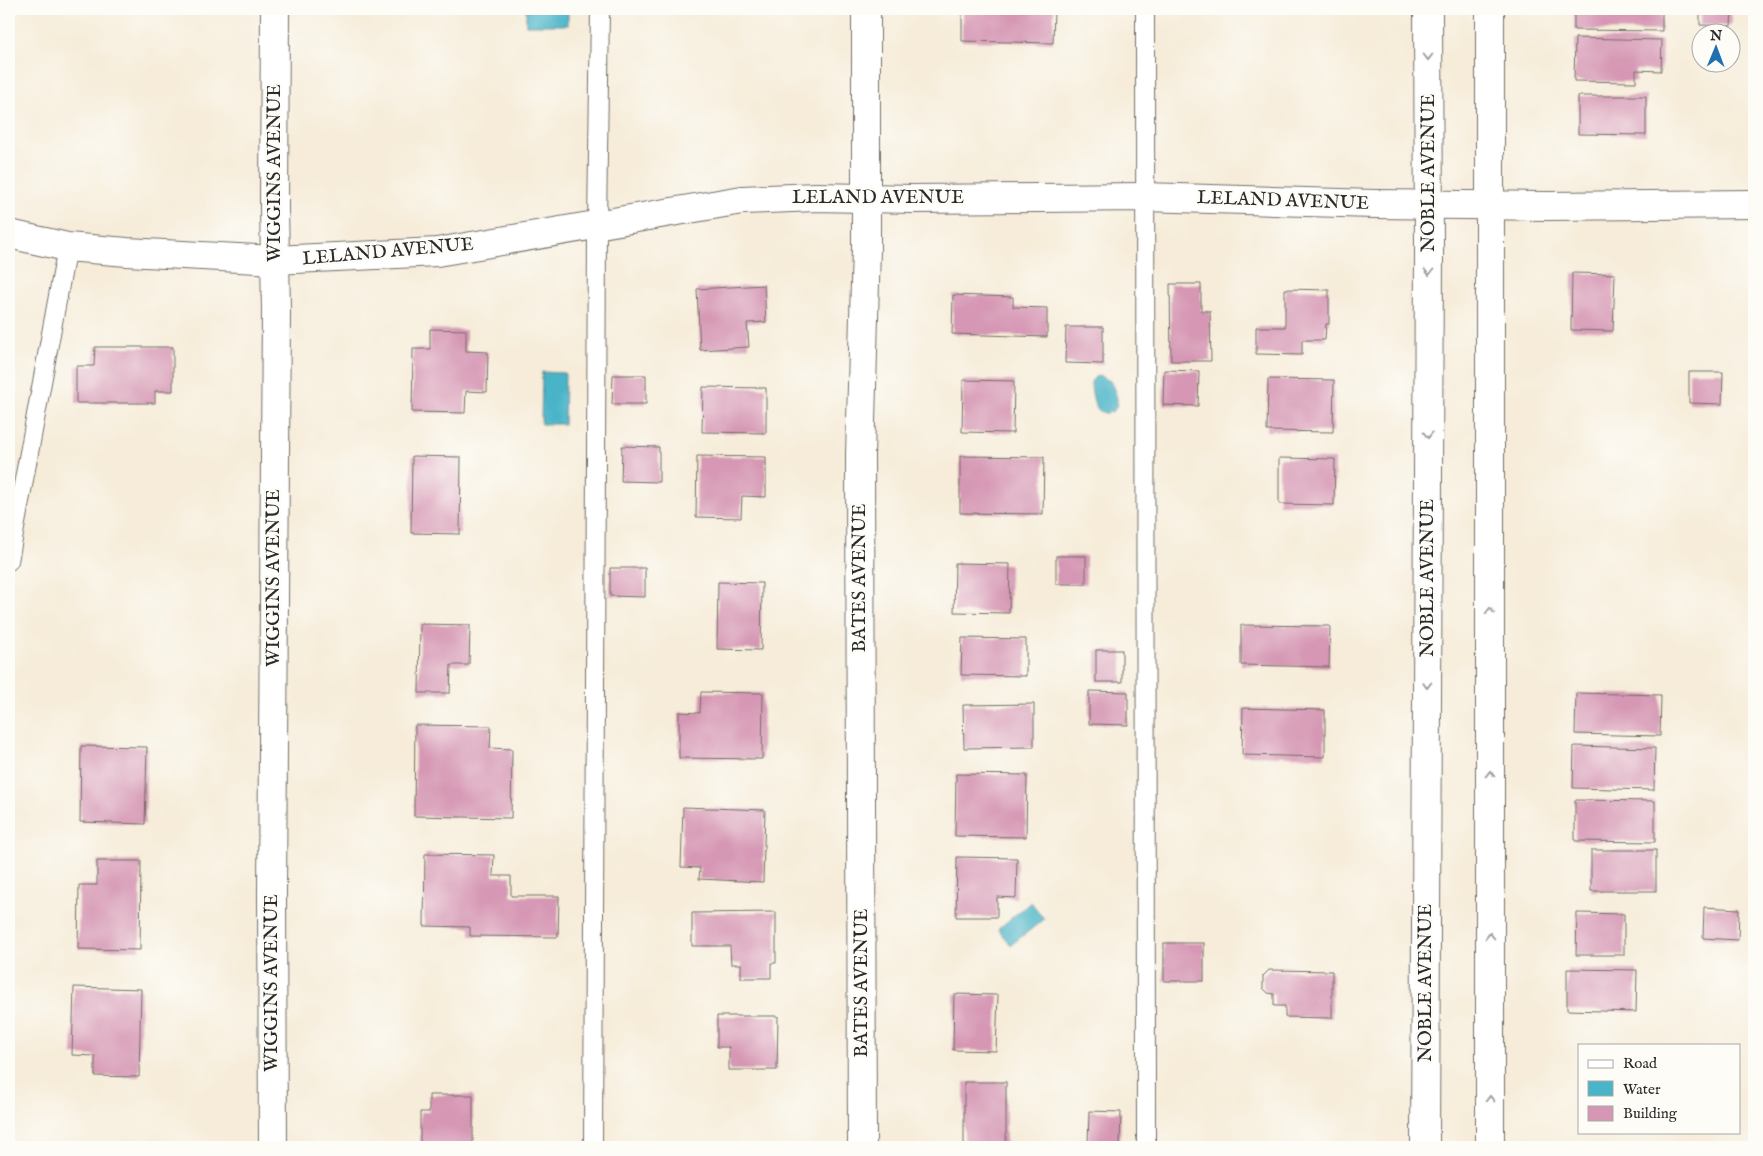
<svg xmlns="http://www.w3.org/2000/svg" width="1763" height="1156" viewBox="0 0 1763 1156" font-family="'IM FELL English',serif">
  <style>
    .water { fill: #4ab4c8; stroke: #3a707a }
    .building { fill: #d697b4 }
    .lines { fill: none; stroke-linecap: round; stroke-linejoin: round }
    .service-casing { stroke: #726f68; stroke-width: 20 }
    .minor-casing { stroke: #726f68; stroke-width: 30 }
    .service { stroke: #fff; stroke-width: 18 }
    .minor { stroke: #fff; stroke-width: 28 }
    .oneway { stroke: #a0a0a0 }
    .labels { text-anchor: middle; dominant-baseline: central; stroke-width: 5; stroke-linejoin: round; paint-order: stroke }
    .street-label { font-size: 19px; fill: #2b2b2b; stroke: #fdfcf7 }
  </style>
  <rect width="100%" height="100%" fill="#fdfcf7"/>
  <filter id="ink" filterUnits="userSpaceOnUse"><feTurbulence type="fractalNoise" baseFrequency=".02" numOctaves="2"/><feDisplacementMap in="SourceGraphic" scale="10" xChannelSelector="R" yChannelSelector="G"/><feConvolveMatrix kernelMatrix="1 2 1 2 8 2 1 2 1" color-interpolation-filters="sRGB"/></filter>
  <filter id="wash" filterUnits="userSpaceOnUse"><feTurbulence type="fractalNoise" baseFrequency=".0096" numOctaves="4" result="noise"/><feDisplacementMap in="SourceGraphic" scale="20" xChannelSelector="R" yChannelSelector="G"/><feGaussianBlur stdDeviation="1.12" result="paint"/><feColorMatrix in="noise" values="0 0 0 0 0 0 0 0 0 0 0 0 0 0 0 0 0 1.4 0 .05"/><feComposite in="paint" operator="in"/></filter>
  <g filter="url(#wash)">
    <rect width="100%" height="100%" fill="#f6ecd9"/>
    <!-- water -->
    <g class="water">
      <rect x="526" y="9" width="42" height="16"/>
      <polygon points="542,372 565,373 564,424 541,424"/>
      <path d="M1100,376L1110,381C1113,387 1118,396 1117,403C1117,413 1103,417 1097,408C1093,402 1091,389 1091,382L1095,377Z"/>
      <polygon points="1031,902 1044,919 1011,945 998,929"/>
    </g>
    <g id="blocks">
      <!-- building -->
      <g class="building">
        <polygon points="962,9 1054,9 1053,43 962,41"/>
        <polygon points="1574,9 1662,9 1662,31 1574,30"/>
        <polygon points="1700,9 1732,9 1731,26 1700,25"/>
        <polygon points="1575,38 1662,40 1661,71 1636,70 1636,82 1574,81"/>
        <polygon points="1578,96 1646,96 1646,135 1578,134"/>
        <polygon points="1572,273 1615,274 1613,331 1571,330"/>
        <polygon points="1170,284 1201,284 1201,311 1210,311 1211,361 1171,361"/>
        <polygon points="764,285 766,322 747,323 749,347 700,350 697,289"/>
        <polygon points="1285,289 1329,290 1329,324 1326,324 1325,340 1302,340 1302,355 1256,354 1256,327 1285,327"/>
        <polygon points="953,295 1013,297 1013,307 1047,308 1047,337 952,334"/>
        <polygon points="1066,327 1103,327 1103,364 1065,363"/>
        <polygon points="430,329 466,330 466,351 488,352 487,392 466,391 465,413 412,412 413,349 430,349"/>
        <polygon points="95,347 173,347 173,391 155,391 155,403 76,403 76,366 94,366"/>
        <polygon points="1164,370 1199,371 1198,406 1163,405"/>
        <polygon points="1689,372 1723,372 1722,404 1689,403"/>
        <polygon points="613,375 646,375 646,404 612,404"/>
        <polygon points="1268,379 1334,380 1333,432 1267,431"/>
        <polygon points="963,380 1014,381 1013,433 962,432"/>
        <polygon points="703,387 766,388 766,433 702,432"/>
        <polygon points="622,446 659,447 659,482 621,481"/>
        <polygon points="412,456 461,457 460,534 411,533"/>
        <polygon points="697,456 766,457 766,497 742,496 741,518 696,517"/>
        <polygon points="960,456 1044,457 1043,514 960,513"/>
        <polygon points="1279,458 1335,459 1334,505 1279,504"/>
        <rect x="1056" y="556" width="30" height="28"/>
        <polygon points="955,563 1010,564 1009,613 954,612"/>
        <polygon points="610,568 645,568 645,597 610,596"/>
        <polygon points="718,582 762,583 761,650 717,649"/>
        <polygon points="420,624 470,625 469,665 451,665 450,693 419,693"/>
        <polygon points="1241,625 1330,626 1329,667 1241,665"/>
        <polygon points="962,638 1026,639 1026,676 961,675"/>
        <rect x="1096" y="650" width="26" height="32"/>
        <polygon points="1089,691 1128,692 1128,725 1089,724"/>
        <polygon points="701,692 763,693 762,759 679,758 679,712 700,713"/>
        <polygon points="1576,693 1661,695 1660,736 1575,734"/>
        <polygon points="1034,704 1034,747 964,748 963,705"/>
        <polygon points="1243,708 1325,710 1325,757 1242,755"/>
        <polygon points="415,725 491,726 490,748 512,749 511,818 414,816"/>
        <polygon points="81,746 147,747 145,824 80,822"/>
        <polygon points="1574,746 1655,748 1654,790 1573,788"/>
        <polygon points="956,774 1027,775 1026,837 955,836"/>
        <polygon points="1575,800 1655,801 1655,842 1575,841"/>
        <polygon points="683,807 765,810 763,882 699,879 700,868 681,867"/>
        <rect x="1591" y="850" width="65" height="41"/>
        <polygon points="425,854 494,855 493,876 511,876 511,896 559,896 558,937 470,936 470,927 424,926"/>
        <polygon points="957,857 1017,858 1016,898 997,897 997,917 956,917"/>
        <polygon points="97,861 141,861 140,950 78,949 79,885 97,885"/>
        <polygon points="1704,907 1739,909 1738,940 1703,938"/>
        <polygon points="776,912 776,963 771,963 771,978 741,978 741,964 731,964 730,946 692,946 692,913"/>
        <polygon points="1577,913 1624,914 1624,955 1576,955"/>
        <rect x="1164" y="943" width="40" height="38"/>
        <polygon points="1567,969 1637,970 1636,1012 1567,1010"/>
        <polygon points="1269,970 1332,971 1332,1018 1285,1017 1285,1006 1274,1006 1274,994 1268,993 1263,988 1263,976"/>
        <polygon points="74,987 141,989 139,1077 95,1076 95,1056 72,1055"/>
        <polygon points="954,994 998,995 996,1051 953,1050"/>
        <polygon points="717,1016 778,1016 777,1070 729,1070 729,1047 717,1047"/>
        <rect x="964" y="1082" width="42" height="65"/>
        <polygon points="429,1095 473,1095 473,1147 420,1147 420,1112 429,1112"/>
        <polygon points="1089,1111 1121,1112 1120,1145 1088,1145"/>
      </g>
    </g>
  </g>
  <g filter="url(#ink)">
    <use href="#blocks" fill-opacity="0" stroke="#726f68" stroke-width="1"/>
    <g class="lines">
      <!-- service casing -->
      <g class="service-casing">
        <g id="service">
          <polyline points="1145,9 1146,1147"/>
          <polyline points="9,561 67,247"/>
          <polyline points="593,1147 597,225 600,9"/>
        </g>
      </g>
      <!-- minor casing -->
      <g class="minor-casing">
        <g id="minor">
          <polyline points="1490,9 1490,1147"/>
          <polyline points="9,234 67,247 127,252 275,260 437,252 742,200 816,197 913,199 1144,197 1375,204 1547,206 1754,204"/>
          <polyline points="273,1147 272,893 276,310 274,207 275,9"/>
          <polyline points="862,1147 860,455 866,248 866,9"/>
          <polyline points="1425,1147 1429,253 1428,9"/>
        </g>
      </g>
      <!-- service -->
      <use href="#service" class="service"/>
      <!-- minor -->
      <use href="#minor" class="minor"/>
    </g>
    <!-- one-way arrows -->
    <defs><path id="oneway-chevron" d="M-2-3.5L2.5 0L-2 3.5" fill="none" stroke-width="1.6" stroke-linecap="round" stroke-linejoin="round" transform="scale(1.25)"/></defs>
    <g class="oneway">
      <use href="#oneway-chevron" transform="translate(1428 57) rotate(90)"/>
      <use href="#oneway-chevron" transform="translate(1429 272) rotate(90)"/>
      <use href="#oneway-chevron" transform="translate(1428 435) rotate(90)"/>
      <use href="#oneway-chevron" transform="translate(1490 611) rotate(-90)"/>
      <use href="#oneway-chevron" transform="translate(1427 685) rotate(90)"/>
      <use href="#oneway-chevron" transform="translate(1490 774) rotate(-90)"/>
      <use href="#oneway-chevron" transform="translate(1490 936) rotate(-90)"/>
      <use href="#oneway-chevron" transform="translate(1490 1099) rotate(-90)"/>
    </g>
  </g>
  <g class="labels">
    <!-- street labels -->
    <g class="street-label">
      <text transform="translate(275 173) rotate(-90)">WIGGINS AVENUE</text>
      <text transform="translate(1429 173) rotate(-90)">NOBLE AVENUE</text>
      <text x="878" y="198">LELAND AVENUE</text>
      <text transform="translate(1283 201) rotate(2)">LELAND AVENUE</text>
      <text transform="translate(388 252) rotate(-5)">LELAND AVENUE</text>
      <text transform="translate(274 578) rotate(-90)">WIGGINS AVENUE</text>
      <text transform="translate(860 578) rotate(-90)">BATES AVENUE</text>
      <text transform="translate(1428 578) rotate(-90)">NOBLE AVENUE</text>
      <text transform="translate(272 983) rotate(-90)">WIGGINS AVENUE</text>
      <text transform="translate(862 983) rotate(-90)">BATES AVENUE</text>
      <text transform="translate(1426 983) rotate(-90)">NOBLE AVENUE</text>
    </g>
  </g>
  <!-- margin -->
  <rect width="1763" height="1156" fill="none" stroke="#fdfcf7" stroke-width="30"/>
  <!-- legend -->
  <rect x="1578" y="1044" width="162" height="90" fill="#fdfcf7" stroke="#a9a8a5"/>
  <rect x="1588" y="1060" width="25" height="8" fill="#ffffff" stroke="#a9a8a5"/>
  <text x="1623" y="1068" font-size="15" fill="#2b2b2b">Road</text>
  <rect x="1588" y="1081" width="25" height="15" fill="#4ab4c8" stroke="#a9a8a5"/>
  <text x="1623" y="1094" font-size="15" fill="#2b2b2b">Water</text>
  <rect x="1588" y="1106" width="25" height="15" fill="#d697b4" stroke="#a9a8a5"/>
  <text x="1623" y="1118" font-size="15" fill="#2b2b2b">Building</text>
  <!-- north arrow -->
  <g transform="translate(1716 48) rotate(1)"><circle r="24" fill="#fdfcf7" stroke="#a9a8a5"/>
  <path d="M0-4L9 19L0 12L-9 19Z" fill="#1f6fb2"/>
  <text y="-8" font-size="14" font-weight="bold" text-anchor="middle" fill="#2b2b2b">N</text>
  </g>
</svg>
